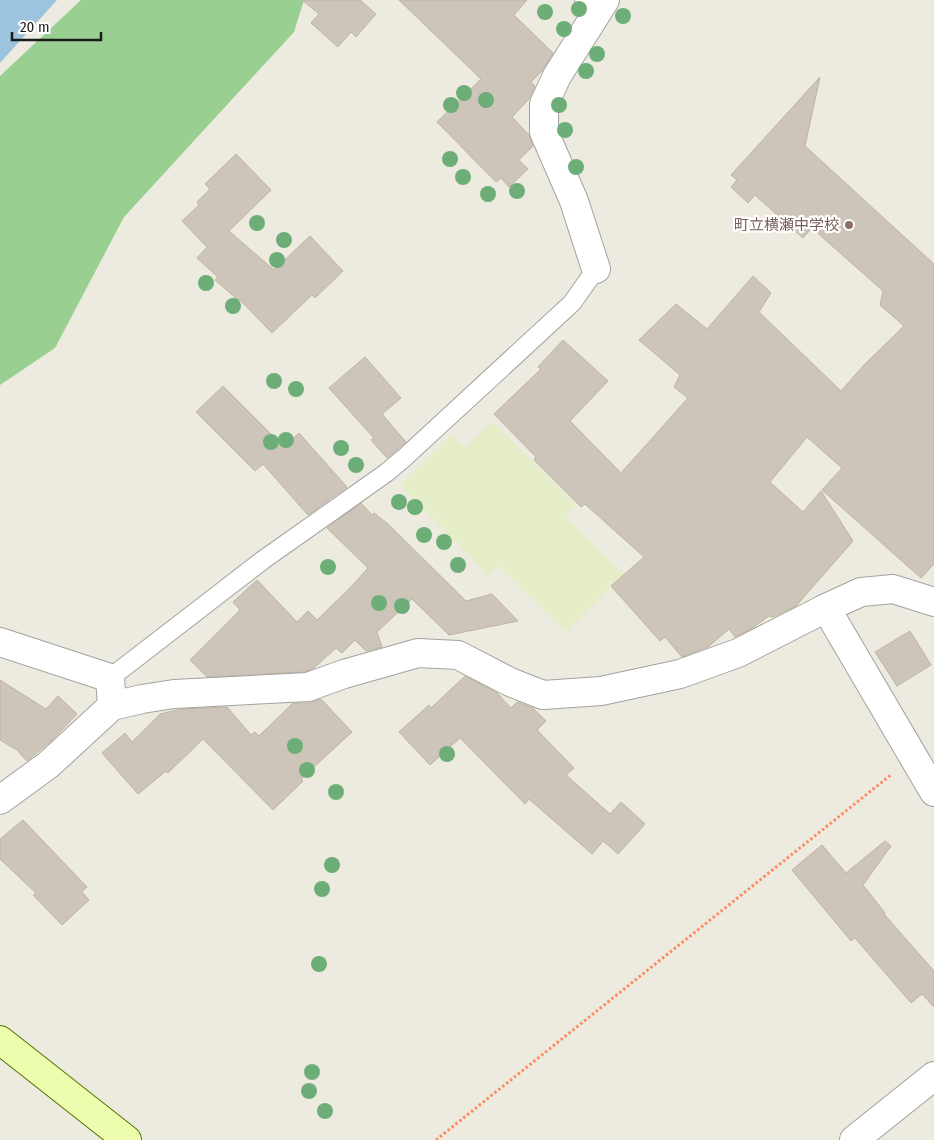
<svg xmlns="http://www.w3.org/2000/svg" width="934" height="1140" viewBox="0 0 934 1140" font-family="'Fira Sans Condensed','Noto Sans JP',sans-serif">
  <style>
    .farmland { fill: #e5eec9 }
    .forest { fill: #99cf91 }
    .water { fill: #9dc4de }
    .building { fill: #cdc5b9; stroke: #bfb3a1 }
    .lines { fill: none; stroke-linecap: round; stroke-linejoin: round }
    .lane-casing { stroke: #a2a2a2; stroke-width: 20 }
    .street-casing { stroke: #a2a2a2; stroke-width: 30 }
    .secondary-casing { stroke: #547400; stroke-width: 30 }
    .path { stroke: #ff8a5f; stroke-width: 3; stroke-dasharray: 2.5 2.5; stroke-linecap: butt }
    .lane { stroke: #fff; stroke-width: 18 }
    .street { stroke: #fff; stroke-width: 28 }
    .secondary { stroke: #ecfdae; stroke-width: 28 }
    .tree { fill: #6dae78 }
    .education-dot { fill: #8d6e63; stroke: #fff; stroke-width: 2 }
    .labels { text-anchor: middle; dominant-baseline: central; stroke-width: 4.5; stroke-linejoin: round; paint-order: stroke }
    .education-label { font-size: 15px; fill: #785e54; stroke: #fff; text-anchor: end }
  </style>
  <rect width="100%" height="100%" fill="#edebdf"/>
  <!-- farmland -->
  <polygon class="farmland" points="492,421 576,505 565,516 624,575 566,632 498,565 488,575 400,486 451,435 465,448"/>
  <!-- forest -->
  <polygon class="forest" points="81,0 304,0 294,32 124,217 55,348 0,385 0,76"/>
  <!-- water -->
  <polygon class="water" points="0,0 57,0 0,63"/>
  <!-- building -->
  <g class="building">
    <polygon points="302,0 360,0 376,14 356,37 351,32 338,47 311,23 319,14"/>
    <polygon points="399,0 527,0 514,15 553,53 542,71 531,82 535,86 529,99 512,117 529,135 533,146 519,160 528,169 509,187 501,178 496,182 437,122 481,79"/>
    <polygon points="820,77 805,146 934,264 934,564 921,578 822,490 842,468 807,437 770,482 803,512 821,491 853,541 796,606 773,617 769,616 751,629 735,637 729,629 708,647 682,657 665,637 660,641 611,586 644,557 585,504 581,507 534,460 536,457 494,414 541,369 538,367 563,340 608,381 570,421 621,473 688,398 674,387 680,375 639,340 676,304 707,329 753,276 771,293 759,312 841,391 864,365 904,326 880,305 883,291 812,228 803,238 755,195 748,203 731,187 737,180 731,175"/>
    <polygon points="236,154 271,190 229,231 274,270 310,236 343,271 315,298 312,295 272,333 239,299 238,300 215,280 218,277 197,258 207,247 182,221 199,205 197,202 210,189 205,184"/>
    <polygon points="365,357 401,398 382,414 406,442 387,458 371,440 374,438 329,388"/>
    <polygon points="223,386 284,447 299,433 347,487 308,515 263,464 255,471 196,412"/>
    <polygon points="361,503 372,515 374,513 388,524 466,601 492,594 518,621 449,635 412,599 377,632 382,647 366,651 355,640 342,653 336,648 314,668 305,672 207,677 190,660 240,610 233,602 257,580 297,622 308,611 317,620 350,588 368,568 327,528"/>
    <polygon points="910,631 931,665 897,686 875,652"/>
    <polygon points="465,676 496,692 511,708 517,702 533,708 546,721 537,730 574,768 566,775 610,814 621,802 645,824 618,854 603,841 592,854 529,799 525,804 460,738 430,765 399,732 429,705 431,708"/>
    <polygon points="0,680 46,709 58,696 77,714 52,740 27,761 17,750 0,740"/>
    <polygon points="321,699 352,732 301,779 303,781 273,810 203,739 168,773 166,771 138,794 102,753 125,733 132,742 160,714 181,709 227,707 251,735 255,732 259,736 293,703 309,703"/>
    <polygon points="23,820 87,887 82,892 89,900 62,925 33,895 36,893 0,859 0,839"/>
    <polygon points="885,841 891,846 863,885 885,913 884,914 934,971 934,1007 922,994 911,1003 855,938 851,941 792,870 822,845 846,873"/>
  </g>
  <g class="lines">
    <!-- lane casing -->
    <g class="lane-casing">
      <g id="lane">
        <polyline points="584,0 596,12"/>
        <polyline points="110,678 263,560 386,473 404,458 572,303 596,269"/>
      </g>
    </g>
    <!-- street casing -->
    <g class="street-casing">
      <g id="street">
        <polyline points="596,269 574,201 544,132 544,104 557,76 605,0"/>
        <polyline points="826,608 934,792"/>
        <polyline points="0,642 110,678 112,706"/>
        <polyline points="0,800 48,765 112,706 142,699 174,694 308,687 344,674 418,653 458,655 510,682 543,695 601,691 680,674 738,653 826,608 861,592 893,589 934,602"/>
        <polyline points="854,1140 934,1076"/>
      </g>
    </g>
    <!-- secondary casing -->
    <g class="secondary-casing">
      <polyline id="secondary" points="0,1040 127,1140"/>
    </g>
    <!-- path -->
    <polyline class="path" points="436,1140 892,774"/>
    <!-- lane -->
    <use href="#lane" class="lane"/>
    <!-- street -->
    <use href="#street" class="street"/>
    <!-- secondary -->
    <use href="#secondary" class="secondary"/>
  </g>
  <!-- trees -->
  <g class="tree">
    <circle cx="579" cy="9" r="8"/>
    <circle cx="545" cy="12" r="8"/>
    <circle cx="623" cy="16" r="8"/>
    <circle cx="564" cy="29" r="8"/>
    <circle cx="597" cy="54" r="8"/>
    <circle cx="586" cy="71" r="8"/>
    <circle cx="464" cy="93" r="8"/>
    <circle cx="486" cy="100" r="8"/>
    <circle cx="451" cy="105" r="8"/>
    <circle cx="559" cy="105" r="8"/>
    <circle cx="565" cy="130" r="8"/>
    <circle cx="450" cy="159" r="8"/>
    <circle cx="576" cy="167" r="8"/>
    <circle cx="463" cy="177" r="8"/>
    <circle cx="517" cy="191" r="8"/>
    <circle cx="488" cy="194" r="8"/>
    <circle cx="257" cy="223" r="8"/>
    <circle cx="284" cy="240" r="8"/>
    <circle cx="277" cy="260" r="8"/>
    <circle cx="206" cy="283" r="8"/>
    <circle cx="233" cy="306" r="8"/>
    <circle cx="274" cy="381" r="8"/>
    <circle cx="296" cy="389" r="8"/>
    <circle cx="286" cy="440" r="8"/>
    <circle cx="271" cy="442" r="8"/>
    <circle cx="341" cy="448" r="8"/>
    <circle cx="356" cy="465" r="8"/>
    <circle cx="399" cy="502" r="8"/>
    <circle cx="415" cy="507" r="8"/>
    <circle cx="424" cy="535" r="8"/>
    <circle cx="444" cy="542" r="8"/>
    <circle cx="458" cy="565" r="8"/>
    <circle cx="328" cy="567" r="8"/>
    <circle cx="379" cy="603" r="8"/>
    <circle cx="402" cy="606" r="8"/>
    <circle cx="295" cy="746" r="8"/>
    <circle cx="447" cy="754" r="8"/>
    <circle cx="307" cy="770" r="8"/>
    <circle cx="336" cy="792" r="8"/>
    <circle cx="332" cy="865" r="8"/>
    <circle cx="322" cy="889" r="8"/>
    <circle cx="319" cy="964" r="8"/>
    <circle cx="312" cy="1072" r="8"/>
    <circle cx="309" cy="1091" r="8"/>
    <circle cx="325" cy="1111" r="8"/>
  </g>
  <!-- markers -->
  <circle class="education-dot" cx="849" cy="225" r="5"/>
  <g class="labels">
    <!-- education labels -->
    <g class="education-label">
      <text x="839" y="225">町立横瀬中学校</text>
    </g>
  </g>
  <!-- scale -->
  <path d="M12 32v8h89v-8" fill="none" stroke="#1b1b1b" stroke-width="2.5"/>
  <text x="20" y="32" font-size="15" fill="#1b1b1b" stroke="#ffffff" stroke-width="4" paint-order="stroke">20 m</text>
</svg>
